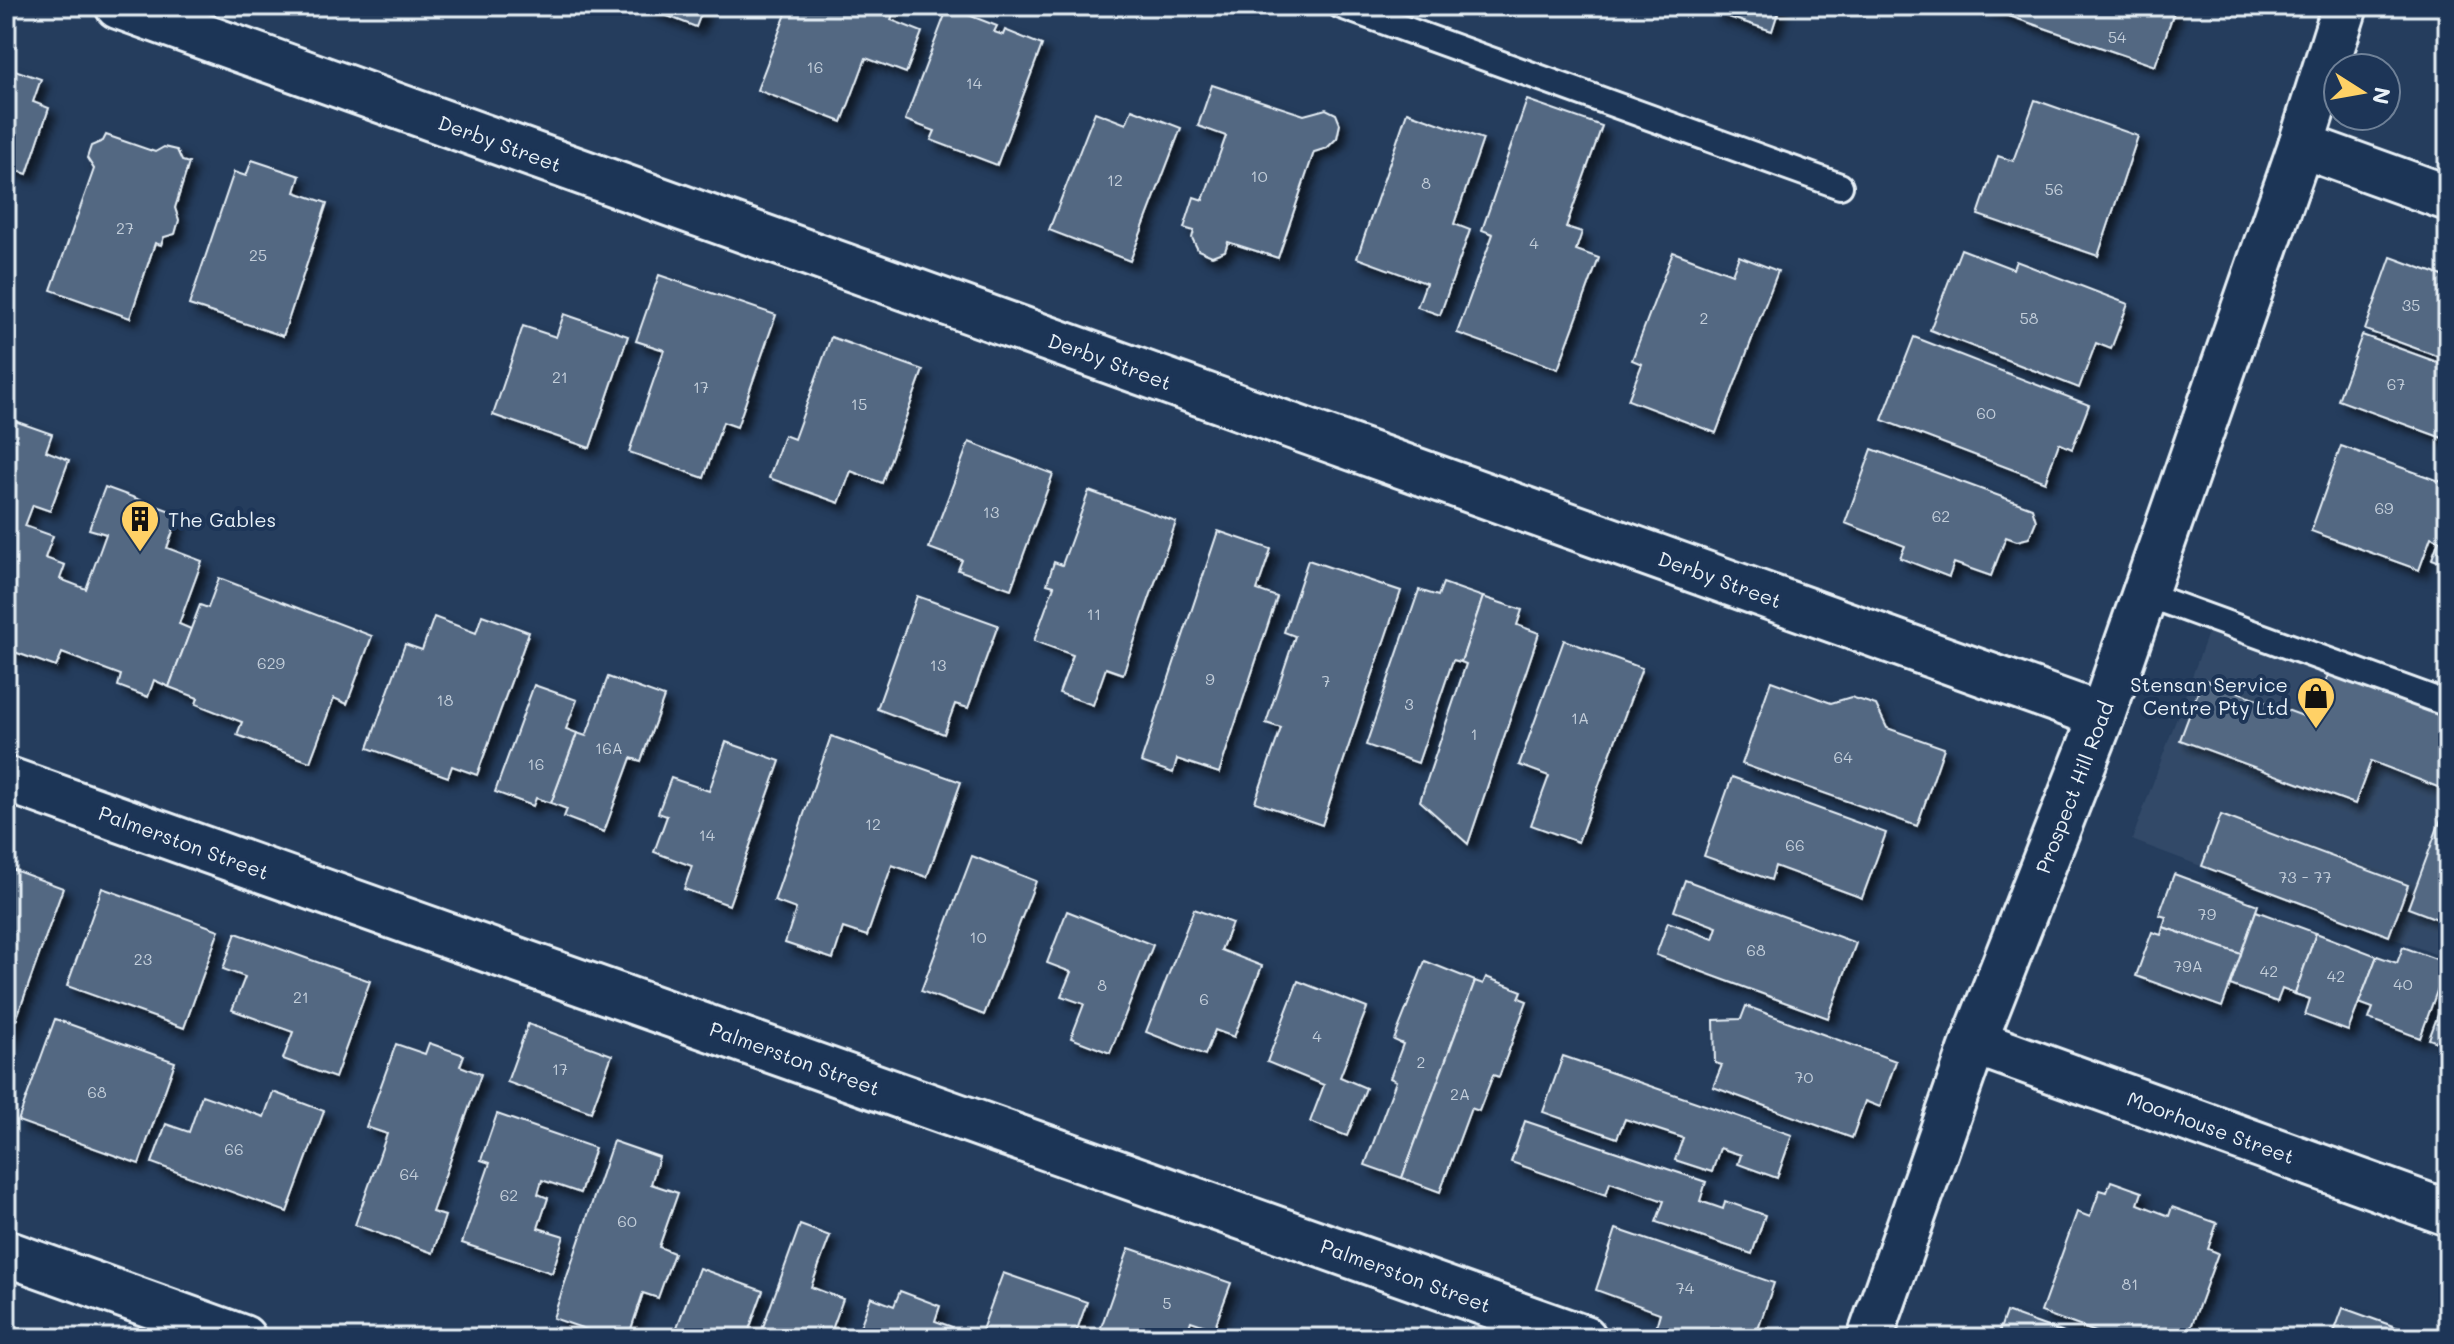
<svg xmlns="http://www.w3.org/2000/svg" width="2454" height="1344" viewBox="0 0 2454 1344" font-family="Mali,sans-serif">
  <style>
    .built { fill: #334a68 }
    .building { fill: #536782; stroke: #e8f1f8; stroke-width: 2; filter: url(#shadow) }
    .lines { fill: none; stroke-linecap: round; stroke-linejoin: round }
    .service-casing { stroke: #e8f1f8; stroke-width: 30 }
    .minor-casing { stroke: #e8f1f8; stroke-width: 50 }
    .tertiary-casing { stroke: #e8f1f8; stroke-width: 50 }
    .service { stroke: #1d3557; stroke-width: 24 }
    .minor { stroke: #1d3557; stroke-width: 44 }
    .tertiary { stroke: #1d3557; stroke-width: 44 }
    .labels { text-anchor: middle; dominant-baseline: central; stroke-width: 8; stroke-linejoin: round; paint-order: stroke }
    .number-label { font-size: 16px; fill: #c3ceda }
    .street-label { font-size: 20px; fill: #e8f1f8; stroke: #1d3557 }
    .poi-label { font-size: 20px; fill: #e8f1f8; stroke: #1d3557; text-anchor: start }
  </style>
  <defs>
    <filter id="shadow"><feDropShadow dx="7" dy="7" stdDeviation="4" flood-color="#0009"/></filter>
  </defs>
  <rect width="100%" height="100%" fill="#253d5d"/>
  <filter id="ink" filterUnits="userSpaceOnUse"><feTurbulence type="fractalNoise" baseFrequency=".0125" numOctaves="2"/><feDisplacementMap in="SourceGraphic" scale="16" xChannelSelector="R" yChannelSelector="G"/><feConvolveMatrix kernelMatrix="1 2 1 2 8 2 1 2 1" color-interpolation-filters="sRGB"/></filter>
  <g filter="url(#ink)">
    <!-- built -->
    <polygon class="built" points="2212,622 2448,710 2448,959 2132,840"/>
    <!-- building -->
    <g class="building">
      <polygon points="642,6 704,6 696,27"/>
      <polygon points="789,6 881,6 894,11 891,20 922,32 906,73 866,58 842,122 757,90"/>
      <polygon points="1715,6 1780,6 1772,31 1713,12"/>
      <polygon points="1980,6 2176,6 2155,66"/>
      <polygon points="948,7 997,26 994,32 1003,35 1005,30 1042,45 997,165 931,140 935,131 905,120"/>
      <polygon points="6,67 41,79 33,102 49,108 27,174 6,167"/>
      <polygon points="1212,85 1304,115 1326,109 1336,114 1340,124 1337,138 1327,148 1314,152 1278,258 1228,242 1225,251 1212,256 1198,250 1192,238 1194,231 1184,228 1194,197 1203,200 1226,136 1198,126"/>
      <polygon points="1527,100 1602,126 1566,227 1582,232 1576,250 1599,258 1558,369 1457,333 1493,234 1482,230"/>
      <polygon points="2035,100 2138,136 2098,256 1978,215 1998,156 2013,161"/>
      <polygon points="1132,109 1181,128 1130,261 1049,230 1095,112 1126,124"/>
      <polygon points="1407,112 1483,139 1454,224 1470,230 1440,315 1417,307 1426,283 1357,258"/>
      <polygon points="106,135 155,152 164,147 177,150 182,161 189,163 175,208 179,220 175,234 164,237 161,245 155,243 130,318 51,290 94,169 87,158 91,146 103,141"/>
      <polygon points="252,160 300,176 295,192 327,203 283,336 189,305 234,172 246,176"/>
      <polygon points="1961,249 2013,269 2016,261 2128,304 2111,349 2096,343 2079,388 1930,330"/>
      <polygon points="1673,252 1732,274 1739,256 1778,271 1716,433 1628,400 1642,364 1632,360"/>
      <polygon points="2391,257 2448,278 2448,360 2365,330"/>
      <polygon points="659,275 776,315 737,427 723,422 704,478 629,452 664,350 636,341"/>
      <polygon points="564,314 628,336 590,448 493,415 523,326 556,337"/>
      <polygon points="2362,335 2448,366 2448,440 2338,400"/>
      <polygon points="831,337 923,370 882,483 851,471 839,503 769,478 784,435 794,439"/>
      <polygon points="1914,337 2089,405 2072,449 2059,443 2045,482 1882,420"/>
      <polygon points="6,418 52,434 46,451 69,460 50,511 33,505 25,526 53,536 45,558 65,565 60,579 86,589 106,534 89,529 105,487 179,514 167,548 202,561 179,624 191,629 169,687 154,680 148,697 118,686 121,675 62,653 56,667 6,649"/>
      <polygon points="969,442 1053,474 1011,589 958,570 962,560 929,548"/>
      <polygon points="2341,446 2448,484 2448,565 2432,559 2439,540 2431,537 2419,570 2311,531"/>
      <polygon points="1872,449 2032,508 2036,521 2029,538 2017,541 2006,537 1991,576 1954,563 1949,577 1900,558 1905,546 1845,523"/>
      <polygon points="1089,491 1176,522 1123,674 1106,668 1093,705 1059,693 1073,655 1034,641 1054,586 1047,584 1054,562 1062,565"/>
      <polygon points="1218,531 1271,549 1257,590 1277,597 1219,773 1177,759 1173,773 1141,762"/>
      <polygon points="1308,560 1401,591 1322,825 1255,802 1281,728 1266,723 1295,636 1284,632"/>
      <polygon points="219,578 372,636 347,704 334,698 310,762 237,735 242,722 196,704 198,698 169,687 200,605 208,608"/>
      <polygon points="1443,583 1483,597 1461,662 1453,660 1418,763 1366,745 1419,590 1438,596"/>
      <polygon points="917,596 998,625 968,708 955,704 944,734 877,709"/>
      <polygon points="1483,597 1522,610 1517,625 1539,633 1468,844 1420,801 1466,664 1461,662"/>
      <polygon points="482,615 529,632 477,775 452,766 448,777 368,748 405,644 422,650 434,617 476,633"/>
      <polygon points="1564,640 1642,668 1578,842 1531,825 1549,776 1519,765"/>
      <polygon points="2331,667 2448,710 2448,791 2371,761 2355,804 2180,740 2203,679 2311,719"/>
      <polygon points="608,677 664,697 641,761 631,758 604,832 564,817 567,809 551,803 577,733 586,736"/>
      <polygon points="1771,681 1831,703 1851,697 1876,705 1887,728 1944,748 1917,826 1742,764"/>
      <polygon points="534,685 577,700 566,729 577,733 551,803 536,798 533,806 495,792"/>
      <polygon points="831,736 961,782 927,877 892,865 867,936 843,928 833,959 785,943 796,909 774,901"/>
      <polygon points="726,742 780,761 729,905 684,889 692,866 654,852 667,816 658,813 671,778 709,791"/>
      <polygon points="1732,777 1886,833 1862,898 1775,866 1771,880 1704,856"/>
      <polygon points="2448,800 2448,923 2408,908"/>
      <polygon points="2221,815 2408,885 2389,936 2202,866"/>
      <polygon points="972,856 1036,881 984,1015 921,991"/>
      <polygon points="6,867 63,888 6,1048"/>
      <polygon points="2174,874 2258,905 2241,954 2163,927 2166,917 2159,915"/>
      <polygon points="1685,880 1856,943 1828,1018 1656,955 1668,922 1713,939 1717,927 1674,911"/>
      <polygon points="102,888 219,930 184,1028 67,986"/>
      <polygon points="1194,909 1232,923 1221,950 1262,966 1234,1037 1215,1030 1205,1055 1146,1032"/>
      <polygon points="1067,911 1153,945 1110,1053 1071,1038 1084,1004 1061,996 1071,972 1047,963"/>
      <polygon points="2256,911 2316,933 2295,994 2282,989 2277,1002 2230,985"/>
      <polygon points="2163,927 2241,954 2222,1007 2136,976 2152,932 2161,935"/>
      <polygon points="236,933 370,981 335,1078 283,1059 293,1032 232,1010 245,977 223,969"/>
      <polygon points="2316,933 2377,956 2348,1031 2305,1015 2310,999 2295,994"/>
      <polygon points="2403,947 2447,963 2420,1038 2369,1019 2373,1008 2359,1003 2377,956 2397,963"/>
      <polygon points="1425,961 1475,981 1402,1178 1365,1165 1396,1081 1390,1078 1403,1044 1394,1040"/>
      <polygon points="1486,977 1522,991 1519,998 1527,1001 1499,1077 1493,1075 1479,1111 1471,1108 1440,1192 1402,1178 1475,981 1483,984"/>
      <polygon points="1298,981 1367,1008 1340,1077 1366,1088 1347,1136 1310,1122 1324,1085 1267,1062"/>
      <polygon points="2448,988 2448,1046 2429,1039"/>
      <polygon points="1746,1006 1896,1061 1880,1107 1865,1101 1852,1138 1713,1087 1722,1065 1715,1063 1714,1020 1741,1019"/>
      <polygon points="55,1019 175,1062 139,1164 18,1121"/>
      <polygon points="528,1024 612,1055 591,1112 507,1082"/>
      <polygon points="429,1043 464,1055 460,1066 481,1074 432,1212 445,1216 433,1253 355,1225 387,1134 366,1127 396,1044 425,1054"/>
      <polygon points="1563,1056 1792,1135 1777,1178 1738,1164 1741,1155 1720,1148 1712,1172 1675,1160 1683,1138 1625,1119 1617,1138 1543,1112"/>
      <polygon points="273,1092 324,1111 287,1212 152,1163 166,1124 189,1132 202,1095 264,1117"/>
      <polygon points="497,1114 595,1148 580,1193 542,1180 538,1194 548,1198 538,1228 564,1236 552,1273 462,1243 490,1163 481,1160"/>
      <polygon points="1525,1121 1706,1182 1700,1201 1723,1209 1725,1201 1765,1215 1752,1254 1656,1222 1664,1201 1610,1182 1606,1195 1511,1162"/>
      <polygon points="613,1141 659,1157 651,1184 678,1193 659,1247 674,1253 658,1298 643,1293 628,1338 611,1338 553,1318"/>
      <polygon points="2111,1181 2142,1192 2138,1204 2169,1216 2172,1207 2217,1223 2208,1249 2218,1253 2189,1333 2203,1338 2112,1338 2041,1312 2077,1212 2090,1217 2100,1190 2107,1192"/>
      <polygon points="800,1225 830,1236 811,1287 843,1299 829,1338 759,1338"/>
      <polygon points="1616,1229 1774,1283 1755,1338 1687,1338 1656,1327 1660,1313 1596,1290"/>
      <polygon points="1129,1248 1231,1283 1214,1329 1191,1321 1185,1338 1098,1336"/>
      <polygon points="699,1268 763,1291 746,1338 673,1338"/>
      <polygon points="1003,1273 1087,1302 1074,1338 979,1338"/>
      <polygon points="900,1291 940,1306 935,1321 952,1327 949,1338 856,1338 871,1297 894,1306"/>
      <polygon points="2343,1308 2415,1334 2414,1338 2332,1338"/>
      <polygon points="2006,1312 2078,1338 1997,1338"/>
    </g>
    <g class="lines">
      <!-- service casing -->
      <g class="service-casing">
        <g id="service">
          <polyline points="1341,6 1840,186"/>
          <polyline points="2145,594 2448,704"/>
        </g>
      </g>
      <!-- minor casing -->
      <g class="minor-casing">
        <g id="minor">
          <polyline points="118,6 2102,716"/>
          <polyline points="2301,145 2448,198"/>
          <polyline points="6,779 1584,1338"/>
          <polyline points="1974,1042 2448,1213"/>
          <polyline points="6,1253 243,1338"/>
        </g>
      </g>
      <!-- tertiary casing -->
      <g class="tertiary-casing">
        <polyline id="tertiary" points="1870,1338 1974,1042 2102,716 2301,145 2345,6"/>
      </g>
      <!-- service -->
      <use href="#service" class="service"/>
      <!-- minor -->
      <use href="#minor" class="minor"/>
      <!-- tertiary -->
      <use href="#tertiary" class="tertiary"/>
    </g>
  </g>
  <!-- icons -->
  <defs>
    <g id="building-pin" transform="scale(2)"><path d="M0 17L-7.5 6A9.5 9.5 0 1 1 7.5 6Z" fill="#ffd166" stroke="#1d3557"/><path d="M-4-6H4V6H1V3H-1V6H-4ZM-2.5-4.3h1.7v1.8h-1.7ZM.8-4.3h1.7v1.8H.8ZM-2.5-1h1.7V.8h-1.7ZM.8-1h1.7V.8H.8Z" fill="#111"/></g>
    <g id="shop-pin" transform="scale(2)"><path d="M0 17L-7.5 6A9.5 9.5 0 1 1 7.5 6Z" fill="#ffd166" stroke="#1d3557"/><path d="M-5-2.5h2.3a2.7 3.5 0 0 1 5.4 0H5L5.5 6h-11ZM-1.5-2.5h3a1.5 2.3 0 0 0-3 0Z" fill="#111"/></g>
  </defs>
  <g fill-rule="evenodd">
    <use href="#building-pin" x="140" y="519"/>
    <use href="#shop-pin" x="2316" y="696"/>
  </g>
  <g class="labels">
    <!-- number labels -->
    <g class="number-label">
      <text x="2117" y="36">54</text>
      <text x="815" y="66">16</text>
      <text x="974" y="82">14</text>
      <text x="1259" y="175">10</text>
      <text x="1115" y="179">12</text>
      <text x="1426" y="182">8</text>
      <text x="2054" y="188">56</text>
      <text x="125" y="227">27</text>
      <text x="1534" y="242">4</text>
      <text x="258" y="254">25</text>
      <text x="2411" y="304">35</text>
      <text x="1704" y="317">2</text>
      <text x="2029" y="317">58</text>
      <text x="560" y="376">21</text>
      <text x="2396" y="383">67</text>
      <text x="701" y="386">17</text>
      <text x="859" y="403">15</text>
      <text x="1986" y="412">60</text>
      <text x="2384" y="507">69</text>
      <text x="991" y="511">13</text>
      <text x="1941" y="515">62</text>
      <text x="1094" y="613">11</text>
      <text x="271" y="662">629</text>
      <text x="938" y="664">13</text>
      <text x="1210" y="678">9</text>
      <text x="1326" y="680">7</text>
      <text x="445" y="699">18</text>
      <text x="1409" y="703">3</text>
      <text x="1580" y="717">1A</text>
      <text x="1474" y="733">1</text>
      <text x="609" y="747">16A</text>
      <text x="1843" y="756">64</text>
      <text x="536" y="763">16</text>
      <text x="873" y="823">12</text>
      <text x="707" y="834">14</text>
      <text x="1795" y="844">66</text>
      <text x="2305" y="876">73 - 77</text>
      <text x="2207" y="913">79</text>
      <text x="978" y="936">10</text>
      <text x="1756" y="949">68</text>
      <text x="143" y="958">23</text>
      <text x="2188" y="965">79A</text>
      <text x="2269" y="970">42</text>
      <text x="2336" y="975">42</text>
      <text x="2403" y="983">40</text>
      <text x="1102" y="984">8</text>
      <text x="301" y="996">21</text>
      <text x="1204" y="998">6</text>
      <text x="1317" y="1035">4</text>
      <text x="1421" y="1061">2</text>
      <text x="560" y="1068">17</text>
      <text x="1804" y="1076">70</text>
      <text x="97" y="1091">68</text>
      <text x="1460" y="1093">2A</text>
      <text x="234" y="1148">66</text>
      <text x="409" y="1173">64</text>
      <text x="509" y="1194">62</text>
      <text x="627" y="1220">60</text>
      <text x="2130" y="1283">81</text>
      <text x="1685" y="1287">74</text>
      <text x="1167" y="1302">5</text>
    </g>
    <!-- street labels -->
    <g class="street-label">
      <text transform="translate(500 143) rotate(20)">Derby Street</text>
      <text transform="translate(1110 361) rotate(20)">Derby Street</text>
      <text transform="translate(1720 579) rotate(20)">Derby Street</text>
      <text transform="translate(2074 787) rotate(-69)">Prospect Hill Road</text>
      <text transform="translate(184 842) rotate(20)">Palmerston Street</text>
      <text transform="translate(795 1058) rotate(20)">Palmerston Street</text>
      <text transform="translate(2211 1127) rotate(20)">Moorhouse Street</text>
      <text transform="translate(1406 1275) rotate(20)">Palmerston Street</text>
    </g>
    <!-- poi labels -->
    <g class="poi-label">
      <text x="168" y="519">The Gables</text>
      <text x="2288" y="684" text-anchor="end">Stensan Service<tspan x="2288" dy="23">Centre Pty Ltd</tspan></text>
    </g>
  </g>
  <!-- margin -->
  <rect width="2454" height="1344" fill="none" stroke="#1d3557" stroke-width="32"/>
  <rect x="16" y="16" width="2422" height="1312" fill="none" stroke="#e8f1f8" stroke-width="3" filter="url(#ink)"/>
  <!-- north arrow -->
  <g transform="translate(2362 92) rotate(101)"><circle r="38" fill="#1d3557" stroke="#6e8097" stroke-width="2"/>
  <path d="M0-6L14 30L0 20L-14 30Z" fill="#ffd166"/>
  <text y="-12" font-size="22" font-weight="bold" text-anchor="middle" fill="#e8f1f8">N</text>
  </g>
</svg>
